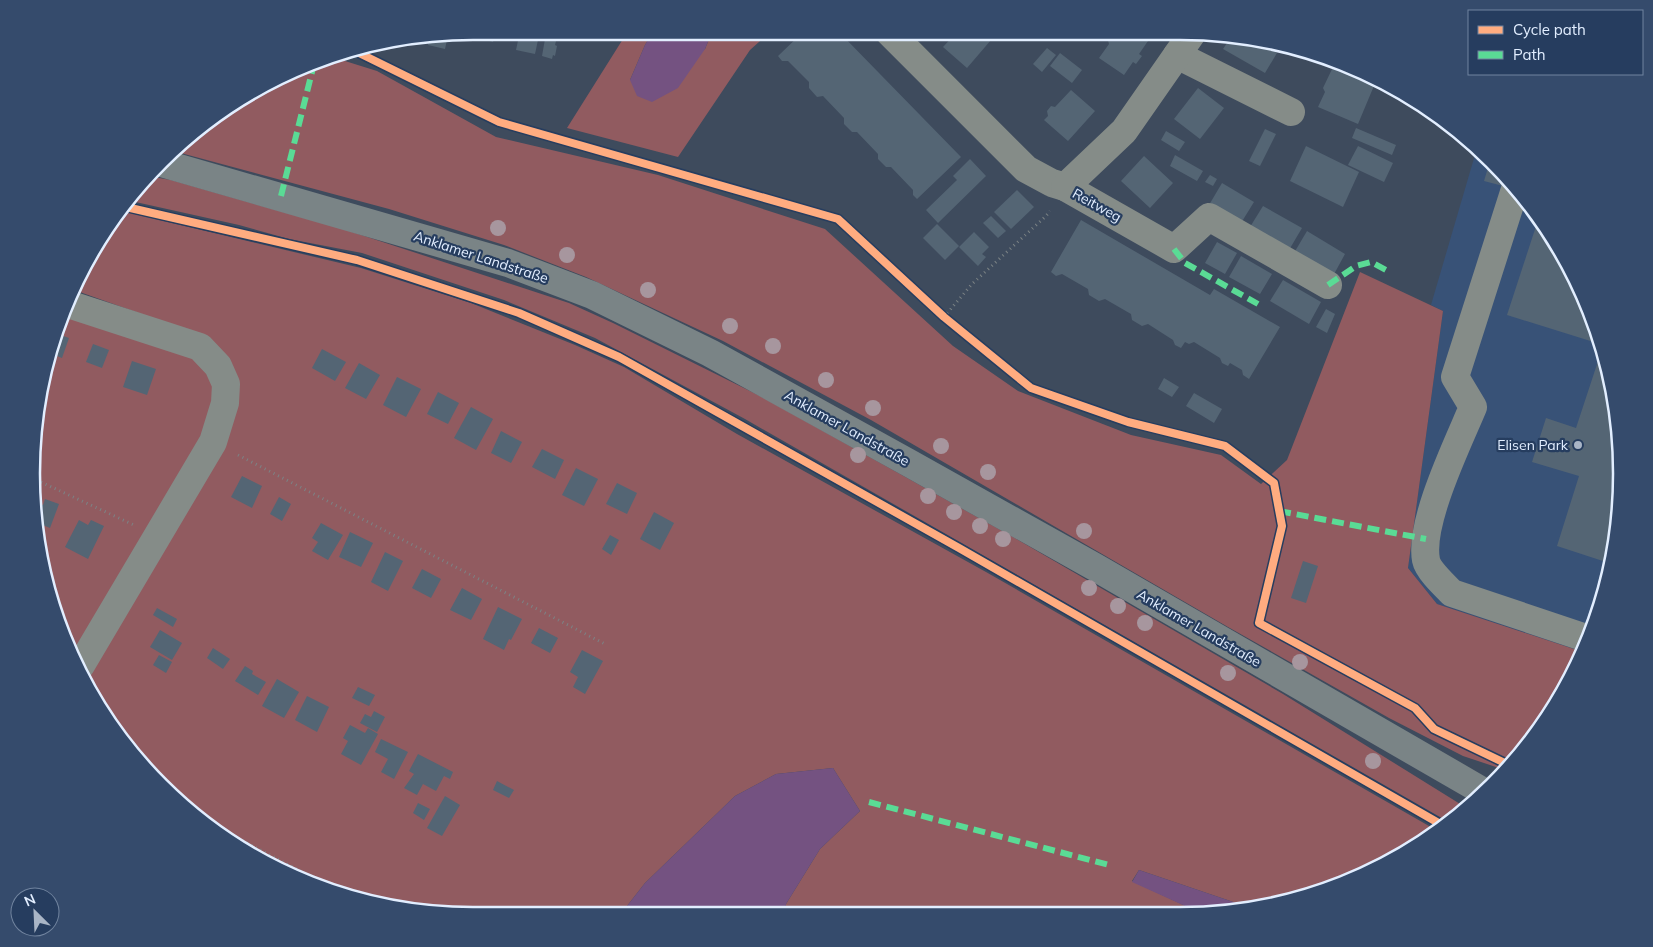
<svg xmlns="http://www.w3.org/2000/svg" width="1653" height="947" viewBox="0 0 1653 947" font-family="Mulish,sans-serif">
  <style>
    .built { fill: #385277 }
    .green { fill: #915b60 }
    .water { fill: #745281 }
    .building { fill: #546574 }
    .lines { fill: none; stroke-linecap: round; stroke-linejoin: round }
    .path { stroke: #7c8385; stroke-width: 3; stroke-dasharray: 1 4; stroke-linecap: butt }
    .minor { stroke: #858c88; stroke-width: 28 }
    .major { stroke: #7a8486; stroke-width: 28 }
    .quiet { stroke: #5adb95; stroke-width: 6; stroke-dasharray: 12 6; stroke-linecap: butt }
    .cycleway-casing { stroke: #263d5f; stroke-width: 11 }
    .cycleway { stroke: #ffac80; stroke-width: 8 }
    .tree { fill: #a7969e }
    .poi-dot { fill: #a9b5c6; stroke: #263d5f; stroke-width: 2 }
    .labels { text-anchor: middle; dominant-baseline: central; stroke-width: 4.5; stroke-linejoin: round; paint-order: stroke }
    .street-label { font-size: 14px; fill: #e2eeff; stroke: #263d5f }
    .poi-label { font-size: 14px; fill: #e2eeff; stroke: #263d5f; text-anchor: end }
    .rim { fill: none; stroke: #e2eeff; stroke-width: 2.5 }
  </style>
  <rect width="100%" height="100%" fill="#3e4b5d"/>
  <!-- built -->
  <polygon class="built" points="1477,148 1492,161 1547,228 1588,304 1613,387 1622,473 1613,559 1588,642 1583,652 1437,604 1408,568 1443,311 1431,305"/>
  <!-- green -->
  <g class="green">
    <polygon points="628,31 653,31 645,45 630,80 705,49 712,32 770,32 750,50 678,157 567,128"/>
    <polygon points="329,56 377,71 496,137 658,175 825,229 953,346 1018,391 1131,435 1221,455 1261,484 1287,460 1360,272 1443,311 1408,568 1437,604 1583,652 1547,719 1505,770 1463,756 1389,718 1228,627 871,420 723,341 586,277 504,245 389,209 177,152 205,122"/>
    <polygon points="153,177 171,180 343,229 569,303 613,323 760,396 1013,537 1283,694 1465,807 1447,821 745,419 595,338 504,300 362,253 289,239 239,225 131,201"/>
    <polygon points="122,211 361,268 471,303 575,345 624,367 737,434 986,572 1436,830 1401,856 1321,892 1248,907 1139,870 1132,881 1205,915 785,915 786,904 820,849 860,811 833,768 776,774 735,796 645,883 620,915 444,915 331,892 228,841 123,743 55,616 31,474 46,359 67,314 147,316 77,291 106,228"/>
  </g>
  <!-- water -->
  <g class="water">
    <polygon points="653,31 712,32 705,49 678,88 652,102 637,96 630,80 645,45"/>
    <polygon points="833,768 860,811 820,849 786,904 785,915 620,915 645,883 735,796 776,774"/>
    <polygon points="1139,870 1248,907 1205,915 1132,882"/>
  </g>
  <!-- building -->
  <g class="building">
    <polygon points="484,31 497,31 495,39 494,39 493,42 482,39"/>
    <polygon points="803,32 839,32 961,157 917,199 913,195 913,190 891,167 886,167 878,159 878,154 857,132 852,132 844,124 844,118 823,96 817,97 809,88 809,82 788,61 782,61 778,56"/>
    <polygon points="957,32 996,32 997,33 967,68 943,47"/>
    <polygon points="1117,32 1136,32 1148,41 1139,54 1142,56 1136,64 1133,62 1124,75 1099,58 1109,44 1107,37 1114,36"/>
    <polygon points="444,36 444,39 447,40 445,49 428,45 429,39"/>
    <polygon points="519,36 538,40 535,54 516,50"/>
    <polygon points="1231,37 1265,43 1264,46 1277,53 1265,73 1223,49"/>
    <polygon points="545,39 556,41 555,45 557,46 555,56 553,55 552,59 542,56"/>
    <polygon points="1047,48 1056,55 1042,72 1033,64"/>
    <polygon points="1060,53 1082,70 1072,83 1050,66"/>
    <polygon points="1337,63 1376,81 1358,124 1318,107 1325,92 1323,88 1333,67 1336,65"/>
    <polygon points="1198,88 1224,108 1200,139 1174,119"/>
    <polygon points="1071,90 1095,111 1068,141 1044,120 1048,116 1047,111 1051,106 1055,107"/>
    <polygon points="1356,128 1396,145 1392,155 1352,138"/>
    <polygon points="1265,129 1276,134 1260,166 1249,161"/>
    <polygon points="1166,131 1185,142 1179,151 1161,140"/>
    <polygon points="1306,146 1359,172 1343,207 1290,181"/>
    <polygon points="1358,146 1393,163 1384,182 1348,165"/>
    <polygon points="1175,155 1203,171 1197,181 1170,166"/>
    <polygon points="1144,156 1173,183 1150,208 1121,181"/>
    <polygon points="970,159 986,176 938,223 926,210 957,180 953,176"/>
    <polygon points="1490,161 1493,162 1508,181 1507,187 1484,181"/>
    <polygon points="1210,175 1217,179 1213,186 1205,182"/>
    <polygon points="1222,183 1254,202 1241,223 1209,205"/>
    <polygon points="1017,190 1034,207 1011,229 994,212"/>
    <polygon points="1263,206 1302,228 1289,250 1250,227"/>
    <polygon points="991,216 1006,231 998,238 983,223"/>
    <polygon points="1539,217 1547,228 1588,304 1600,344 1507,315"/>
    <polygon points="1081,220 1210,295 1214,289 1280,327 1249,379 1243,375 1242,370 1230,363 1228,366 1222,363 1220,358 1194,342 1189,344 1185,342 1181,348 1175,345 1173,340 1148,324 1142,326 1132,320 1131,314 1105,299 1099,301 1089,295 1088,289 1062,274 1056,276 1051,272"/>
    <polygon points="937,224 959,246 945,260 923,238"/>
    <polygon points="1307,231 1345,254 1333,276 1294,253"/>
    <polygon points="974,232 989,247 982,254 986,257 978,266 959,247"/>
    <polygon points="1217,242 1237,253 1225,274 1205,263"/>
    <polygon points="1241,256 1272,274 1260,294 1229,277"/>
    <polygon points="1283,280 1321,302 1309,324 1270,301"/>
    <polygon points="1326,309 1335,314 1327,333 1316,327"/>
    <polygon points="58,334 69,338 62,358 49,353"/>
    <polygon points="93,344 109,350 102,368 86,362"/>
    <polygon points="322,349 346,362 335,381 312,368"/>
    <polygon points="1602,349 1613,387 1622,473 1612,564 1557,546 1579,476 1532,462 1546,418 1576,428"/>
    <polygon points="132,361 156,369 147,395 123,387"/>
    <polygon points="359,363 380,375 366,399 345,388"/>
    <polygon points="397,377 421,389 406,417 383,405"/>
    <polygon points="1164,378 1179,387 1172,397 1158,389"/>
    <polygon points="438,392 459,403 448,424 427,414"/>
    <polygon points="1194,393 1222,409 1214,423 1186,406"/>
    <polygon points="471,407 493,419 476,450 454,438"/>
    <polygon points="501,431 522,442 511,463 491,453"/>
    <polygon points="542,449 564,460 555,479 532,467"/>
    <polygon points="576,468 598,479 584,506 562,495"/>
    <polygon points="242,476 262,486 252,508 231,497"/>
    <polygon points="617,483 637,493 627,514 606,504"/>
    <polygon points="279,497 291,504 282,521 270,514"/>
    <polygon points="45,499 59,504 50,528 40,524 36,502 43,505"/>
    <polygon points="654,512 674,523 660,550 640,539"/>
    <polygon points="79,520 88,525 91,520 104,526 88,559 65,547"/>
    <polygon points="321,523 343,535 328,560 312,551 318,542 312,538"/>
    <polygon points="350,532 373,543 361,567 339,557"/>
    <polygon points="610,535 619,540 611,555 602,549"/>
    <polygon points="385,552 403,561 388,591 371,582"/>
    <polygon points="1303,561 1318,566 1306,603 1291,598"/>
    <polygon points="422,569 441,579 431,598 412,588"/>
    <polygon points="462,588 482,599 471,620 450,610"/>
    <polygon points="498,607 522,619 511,640 509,639 504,650 483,639"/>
    <polygon points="157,608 177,619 173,627 153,615"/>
    <polygon points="539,628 558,638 550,653 531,643"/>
    <polygon points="160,630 182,643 172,660 150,647"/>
    <polygon points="213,648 230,659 223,669 207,658"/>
    <polygon points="582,650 603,661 585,694 573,687 578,677 570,672"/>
    <polygon points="159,655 172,662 166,673 153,665"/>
    <polygon points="245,666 253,671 252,674 266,682 258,695 235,681"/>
    <polygon points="277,679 299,692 284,718 262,706"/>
    <polygon points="358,687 375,695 369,706 352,698"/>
    <polygon points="307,696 329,707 317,732 295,720"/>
    <polygon points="374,711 385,717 377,732 360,723 365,714 371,717"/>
    <polygon points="350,725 365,733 368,728 378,734 361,765 341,754 348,741 343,738"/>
    <polygon points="381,739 408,752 394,779 381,772 388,759 375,752"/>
    <polygon points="418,754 453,772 450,779 444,776 436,791 423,784 417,795 404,788 414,774 409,771"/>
    <polygon points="497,781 514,790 509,798 493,790"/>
    <polygon points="445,796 460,805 442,836 427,828"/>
    <polygon points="418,803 430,809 424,820 413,813"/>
  </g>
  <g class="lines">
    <!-- path -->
    <g class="path">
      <polyline points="944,317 972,284 1046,216 1050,211"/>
      <polyline points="238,455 605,644"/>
      <polyline points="32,478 134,525"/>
      <polyline points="207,822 348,896"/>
    </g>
    <!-- minor -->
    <g class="minor">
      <polyline points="889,32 1026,169 1052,183 1065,187 1174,249 1209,217 1328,285"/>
      <polyline points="1177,55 1291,112"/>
      <polyline points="1065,187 1124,131 1193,32"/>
      <path d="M1515,189L1455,377L1473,407C1458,443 1419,522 1426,560C1428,570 1444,585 1452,593L1589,639"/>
      <polyline points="71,305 200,347 218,366 226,384 225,403 213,442 81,665"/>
    </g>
    <!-- major -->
    <polyline class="major" points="165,164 508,263 592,295 710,353 909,463 1095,567 1484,792"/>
    <!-- quiet -->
    <g class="quiet">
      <polyline points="281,196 314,64"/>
      <polyline points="1174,249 1185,263 1258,304"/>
      <polyline points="1328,285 1356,266 1371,262 1388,271"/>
      <polyline points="1279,511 1426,539"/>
      <polyline points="869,802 1109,865"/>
    </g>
    <!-- cycleway casing -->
    <g class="cycleway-casing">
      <g id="cycleway">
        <polyline points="355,51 499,122 838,219 944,317 1031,388 1128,422 1225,446 1274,483 1282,526 1259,623 1415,708 1434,729 1509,765"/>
        <polyline points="126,207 357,260 519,313 619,357 959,548 1442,825"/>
      </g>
    </g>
    <!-- cycleway -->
    <use href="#cycleway" class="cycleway"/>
  </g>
  <!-- trees -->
  <g class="tree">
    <circle cx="498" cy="228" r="8"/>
    <circle cx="567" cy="255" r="8"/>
    <circle cx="648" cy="290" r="8"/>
    <circle cx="730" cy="326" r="8"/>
    <circle cx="773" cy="346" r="8"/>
    <circle cx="826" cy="380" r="8"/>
    <circle cx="873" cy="408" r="8"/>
    <circle cx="941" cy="446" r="8"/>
    <circle cx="858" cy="455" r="8"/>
    <circle cx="988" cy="472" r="8"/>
    <circle cx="928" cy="496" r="8"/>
    <circle cx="954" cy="512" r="8"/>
    <circle cx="980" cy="526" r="8"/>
    <circle cx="1084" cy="531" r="8"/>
    <circle cx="1003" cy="539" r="8"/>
    <circle cx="1089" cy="588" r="8"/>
    <circle cx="1118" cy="606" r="8"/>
    <circle cx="1145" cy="623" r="8"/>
    <circle cx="1300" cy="662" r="8"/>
    <circle cx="1228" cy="673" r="8"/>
    <circle cx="1373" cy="761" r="8"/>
  </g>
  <!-- markers -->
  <circle class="poi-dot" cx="1578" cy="445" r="5"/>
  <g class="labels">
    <!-- street labels -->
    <g class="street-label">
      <text transform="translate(1097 205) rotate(29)">Reitweg</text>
      <text transform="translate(481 257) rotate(18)">Anklamer Landstraße</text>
      <text transform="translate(847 428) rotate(29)">Anklamer Landstraße</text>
      <text transform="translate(1199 628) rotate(30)">Anklamer Landstraße</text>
    </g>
    <!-- poi labels -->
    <g class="poi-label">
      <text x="1568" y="445">Elisen Park</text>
    </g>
  </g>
  <!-- crop -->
  <path d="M0 0H1653V947H0ZM473 40H1180A433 433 0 0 1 1613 473V474A433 433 0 0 1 1180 907H473A433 433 0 0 1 40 474V473A433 433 0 0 1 473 40Z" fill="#354b6c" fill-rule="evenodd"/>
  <path class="rim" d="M473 40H1180A433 433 0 0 1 1613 473V474A433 433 0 0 1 1180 907H473A433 433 0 0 1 40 474V473A433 433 0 0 1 473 40Z"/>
  <!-- legend -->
  <rect x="1468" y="10" width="175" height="65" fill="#263d5f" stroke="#71849f"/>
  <rect x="1478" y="26" width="25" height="8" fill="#ffac80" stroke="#71849f"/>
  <text x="1513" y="35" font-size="15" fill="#e2eeff">Cycle path</text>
  <rect x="1478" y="51" width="25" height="8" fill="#5adb95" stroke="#71849f"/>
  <text x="1513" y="60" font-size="15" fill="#e2eeff">Path</text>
  <!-- north arrow -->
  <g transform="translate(35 912) rotate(336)"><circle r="24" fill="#263d5f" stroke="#71849f"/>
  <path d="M0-4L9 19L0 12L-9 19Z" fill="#a9b5c6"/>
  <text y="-8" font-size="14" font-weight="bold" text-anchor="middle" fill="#e2eeff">N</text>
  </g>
</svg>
